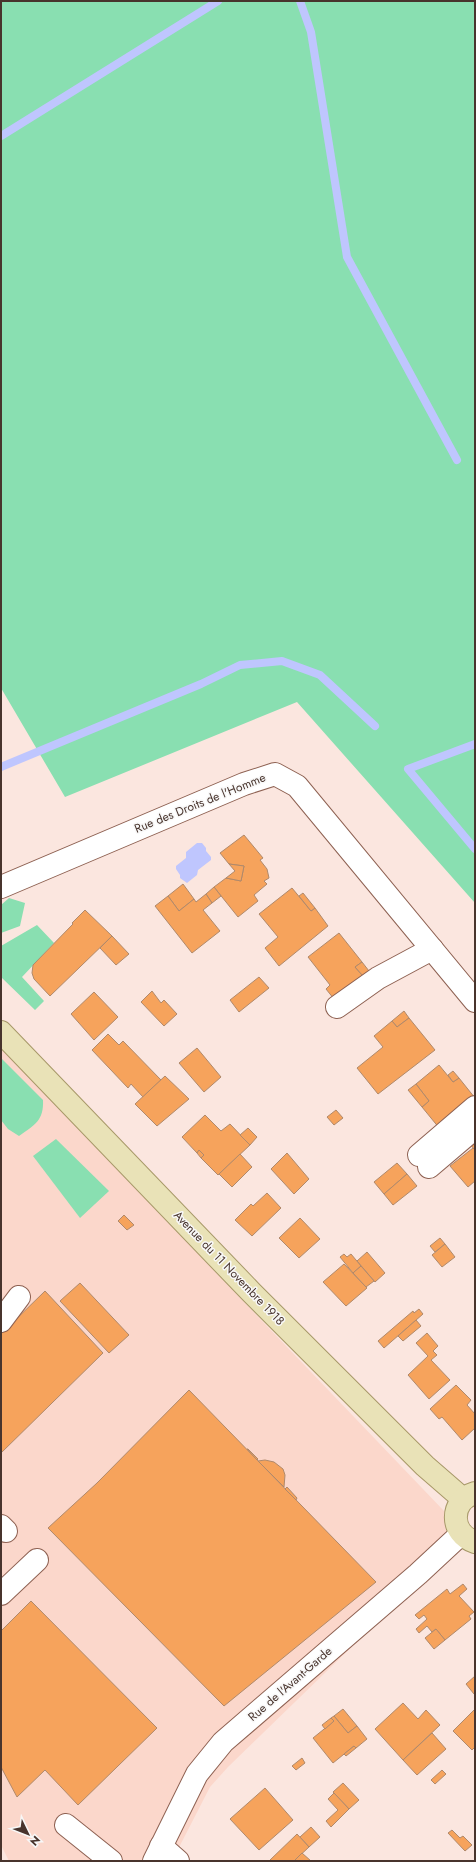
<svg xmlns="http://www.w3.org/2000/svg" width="476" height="1862" viewBox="0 0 476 1862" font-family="Jost,sans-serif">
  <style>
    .built { fill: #fbd7cb }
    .green { fill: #89dfb1 }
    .water { fill: #bfc6fe }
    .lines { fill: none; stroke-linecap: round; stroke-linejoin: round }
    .stream { stroke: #bfc6fe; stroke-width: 8 }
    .building { fill: #f6a35c; stroke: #b0896b }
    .minor-casing { stroke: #8e6152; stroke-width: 24 }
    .major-casing { stroke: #a79868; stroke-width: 24 }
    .minor { stroke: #fff; stroke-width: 22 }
    .major { stroke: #e9e2b7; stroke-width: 22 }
    .labels { text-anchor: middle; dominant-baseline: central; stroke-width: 3; stroke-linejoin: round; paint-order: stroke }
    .street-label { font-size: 12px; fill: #48342d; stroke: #f8f8f8 }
  </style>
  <rect width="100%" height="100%" fill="#fbe6df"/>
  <!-- built -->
  <polygon class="built" points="1,1048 467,1535 228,1767 210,1787 172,1861 9,1861 1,1845"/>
  <!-- green -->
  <g class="green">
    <polygon points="1,1 475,1 475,903 297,702 65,797 1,688"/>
    <polygon points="9,898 25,903 20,926 1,933 1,905"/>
    <polygon points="37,925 54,943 22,977 44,1001 35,1010 1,977 1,946"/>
    <path d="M1,1058L43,1100C44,1120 35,1125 19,1136L8,1129L1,1120Z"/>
    <polygon points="56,1139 109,1191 80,1218 33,1156"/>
  </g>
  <!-- water -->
  <polygon class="water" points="197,843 202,843 206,848 206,851 211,857 211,860 198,870 197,875 187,883 180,878 180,875 176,869 176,866 186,858 186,852"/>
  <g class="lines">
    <!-- stream -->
    <g class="stream">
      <polyline points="300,1 311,32 347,257 457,460"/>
      <polyline points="1,136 218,1"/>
      <polyline points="475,744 408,769 475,849"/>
      <polyline points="1,767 201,684 240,665 282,661 320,675 375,726"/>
    </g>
  </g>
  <!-- building -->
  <g class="building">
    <polygon points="244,835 263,858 260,860 267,869 269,878 264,881 267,884 254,895 258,901 238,917 214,887 226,878 241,881 244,866 229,864 220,853"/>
    <polygon points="229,864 244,866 241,881 226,878 235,871"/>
    <polygon points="183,884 194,899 179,911 168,896"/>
    <polygon points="214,887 221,896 212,903 206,894"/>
    <polygon points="292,888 311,911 315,908 328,926 279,966 265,948 278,937 259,914"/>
    <polygon points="303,893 315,908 311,911 299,896"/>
    <polygon points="206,894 212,903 203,910 220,931 192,953 155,906 168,896 179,911 194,899 196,902"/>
    <polygon points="85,910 112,936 50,996 34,979 32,973 33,965 73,924 72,923"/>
    <polygon points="339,933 362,962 355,967 363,976 334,999 326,989 330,985 308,957"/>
    <polygon points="112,936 129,954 116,965 100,948"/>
    <polygon points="362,962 369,971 363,976 355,967"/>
    <polygon points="259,977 269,988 239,1012 230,1000"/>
    <polygon points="152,991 161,1003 164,1000 177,1014 164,1026 141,1002"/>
    <polygon points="94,992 118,1017 94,1040 71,1014"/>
    <polygon points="404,1011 409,1018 397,1027 392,1021"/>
    <polygon points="409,1018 435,1050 378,1094 357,1068 383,1047 374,1036 392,1021 397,1027"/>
    <polygon points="108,1034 119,1045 123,1041 161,1080 143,1097 131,1084 128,1088 92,1050"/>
    <polygon points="197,1048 221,1077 204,1092 179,1063"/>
    <polygon points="439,1065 453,1082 459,1078 475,1098 440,1129 422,1107 429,1101 416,1084"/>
    <polygon points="453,1071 459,1078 453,1082 448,1075"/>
    <polygon points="165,1076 189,1099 157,1126 135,1104"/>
    <polygon points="416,1084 429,1101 422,1107 408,1090"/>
    <polygon points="336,1110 343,1118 334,1125 327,1117"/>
    <polygon points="205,1115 221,1131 230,1124 250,1145 218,1175 201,1158 204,1155 199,1150 197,1153 182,1137"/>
    <polygon points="248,1128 257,1137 250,1145 240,1135"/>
    <polygon points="475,1137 475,1150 468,1142"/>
    <polygon points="473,1148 475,1150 475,1181 468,1187 450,1166"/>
    <polygon points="199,1150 204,1155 201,1158 197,1153"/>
    <polygon points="287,1153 309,1179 294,1194 271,1169"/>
    <polygon points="240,1154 252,1167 232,1187 219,1174"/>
    <polygon points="397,1163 407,1174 384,1194 374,1182"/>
    <polygon points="407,1174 417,1186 393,1205 384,1194"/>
    <polygon points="267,1193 281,1208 252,1236 235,1220 251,1204 253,1206"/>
    <polygon points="124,1215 134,1225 127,1230 118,1221"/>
    <polygon points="300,1218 320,1239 299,1258 279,1238"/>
    <polygon points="440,1238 445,1244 435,1252 430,1246"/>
    <polygon points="445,1244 455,1257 442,1267 432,1255"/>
    <polygon points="367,1252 385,1273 375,1282 357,1261"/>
    <polygon points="344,1254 347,1257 351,1254 361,1266 353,1273 340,1257"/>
    <polygon points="344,1264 367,1288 346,1306 323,1282"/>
    <polygon points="361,1266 374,1281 366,1287 353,1273"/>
    <polygon points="80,1283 129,1335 109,1353 60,1301"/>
    <polygon points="45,1291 103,1353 1,1453 1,1334"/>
    <polygon points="419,1309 423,1314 384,1348 378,1341 413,1311 414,1313"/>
    <polygon points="416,1320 421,1326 403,1341 398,1336"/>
    <polygon points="427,1333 438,1346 433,1351 437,1355 431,1360 450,1380 429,1399 408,1375 428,1356 416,1343"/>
    <polygon points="456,1385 471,1400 467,1405 475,1414 475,1428 462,1440 442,1417 439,1419 430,1409"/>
    <polygon points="189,1390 376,1582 224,1706 48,1528 97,1483"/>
    <polygon points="247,1449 248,1449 258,1459 257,1460"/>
    <polygon points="265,1460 274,1462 283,1469 285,1475 284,1487 258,1461"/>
    <polygon points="287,1487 297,1498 296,1500 285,1489"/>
    <polygon points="463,1584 467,1589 459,1596 474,1612 469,1616 471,1619 445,1640 436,1629 432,1632 427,1626 419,1633 416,1629 427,1619 424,1615 419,1619 415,1615 447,1589 450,1594"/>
    <polygon points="31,1601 157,1728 78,1805 45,1770 17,1797 1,1767 1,1631"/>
    <polygon points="436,1629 445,1640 434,1649 425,1638"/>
    <polygon points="475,1676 475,1693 474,1694 466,1684"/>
    <polygon points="403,1703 418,1719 426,1710 440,1725 403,1760 375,1729"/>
    <polygon points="343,1709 357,1726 348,1733 334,1716"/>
    <polygon points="475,1709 475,1747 472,1750 453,1731"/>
    <polygon points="334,1716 348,1733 357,1726 367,1739 356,1748 354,1746 333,1763 313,1738 334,1721 331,1718"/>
    <polygon points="331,1718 334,1721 325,1729 322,1725"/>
    <polygon points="432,1733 446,1749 417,1775 403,1760"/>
    <polygon points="354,1746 356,1748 346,1756 344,1754"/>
    <polygon points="302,1758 305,1763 296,1770 292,1766"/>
    <polygon points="442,1770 446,1774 435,1784 431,1780"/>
    <polygon points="343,1783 359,1800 349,1809 333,1792"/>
    <polygon points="265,1788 293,1820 259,1850 230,1819"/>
    <polygon points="334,1793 349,1809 331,1827 326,1821 338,1810 328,1799"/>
    <polygon points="311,1827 320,1837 309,1847 300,1837"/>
    <polygon points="452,1830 460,1838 463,1836 472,1845 465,1851 448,1833"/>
    <polygon points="297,1834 309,1847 294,1861 269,1861"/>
    <polygon points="302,1853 311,1861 294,1861"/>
  </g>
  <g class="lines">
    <!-- minor casing -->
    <g class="minor-casing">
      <g id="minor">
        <polyline points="1,887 244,784 275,774 297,786 475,1001"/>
        <polyline points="337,1007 378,978 432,949"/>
        <polyline points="419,1155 475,1107"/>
        <polyline points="429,1167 475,1128"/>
        <polyline points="1,1321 19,1297"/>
        <polyline points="1,1526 6,1531"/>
        <polyline points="1,1594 37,1560"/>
        <polyline points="66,1825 111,1861"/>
        <polyline points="161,1846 178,1861"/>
        <polyline points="154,1861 197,1774 223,1742 418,1574 461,1534"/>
      </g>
    </g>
    <!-- major casing -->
    <g class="major-casing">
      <g id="major">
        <polyline points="1,1032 251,1292 425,1466 463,1499"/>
        <path d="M475,1493C449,1501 450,1534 475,1542"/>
      </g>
    </g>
    <!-- minor -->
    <use href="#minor" class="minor"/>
    <!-- major -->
    <use href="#major" class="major"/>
  </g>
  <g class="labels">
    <!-- street labels -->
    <g class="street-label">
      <text transform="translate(200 803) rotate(-22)">Rue des Droits de l'Homme</text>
      <text transform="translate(229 1268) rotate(46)">Avenue du 11 Novembre 1918</text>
      <text transform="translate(290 1684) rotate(-41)">Rue de l'Avant-Garde</text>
    </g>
  </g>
  <!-- border -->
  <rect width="476" height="1862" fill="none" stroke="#48342d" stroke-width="4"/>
  <!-- north arrow -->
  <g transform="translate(28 1834) rotate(133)" stroke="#f8f8f8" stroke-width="3" paint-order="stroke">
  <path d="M0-3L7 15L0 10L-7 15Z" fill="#48342d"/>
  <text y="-6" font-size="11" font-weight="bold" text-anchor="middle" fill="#48342d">N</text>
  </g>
</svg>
